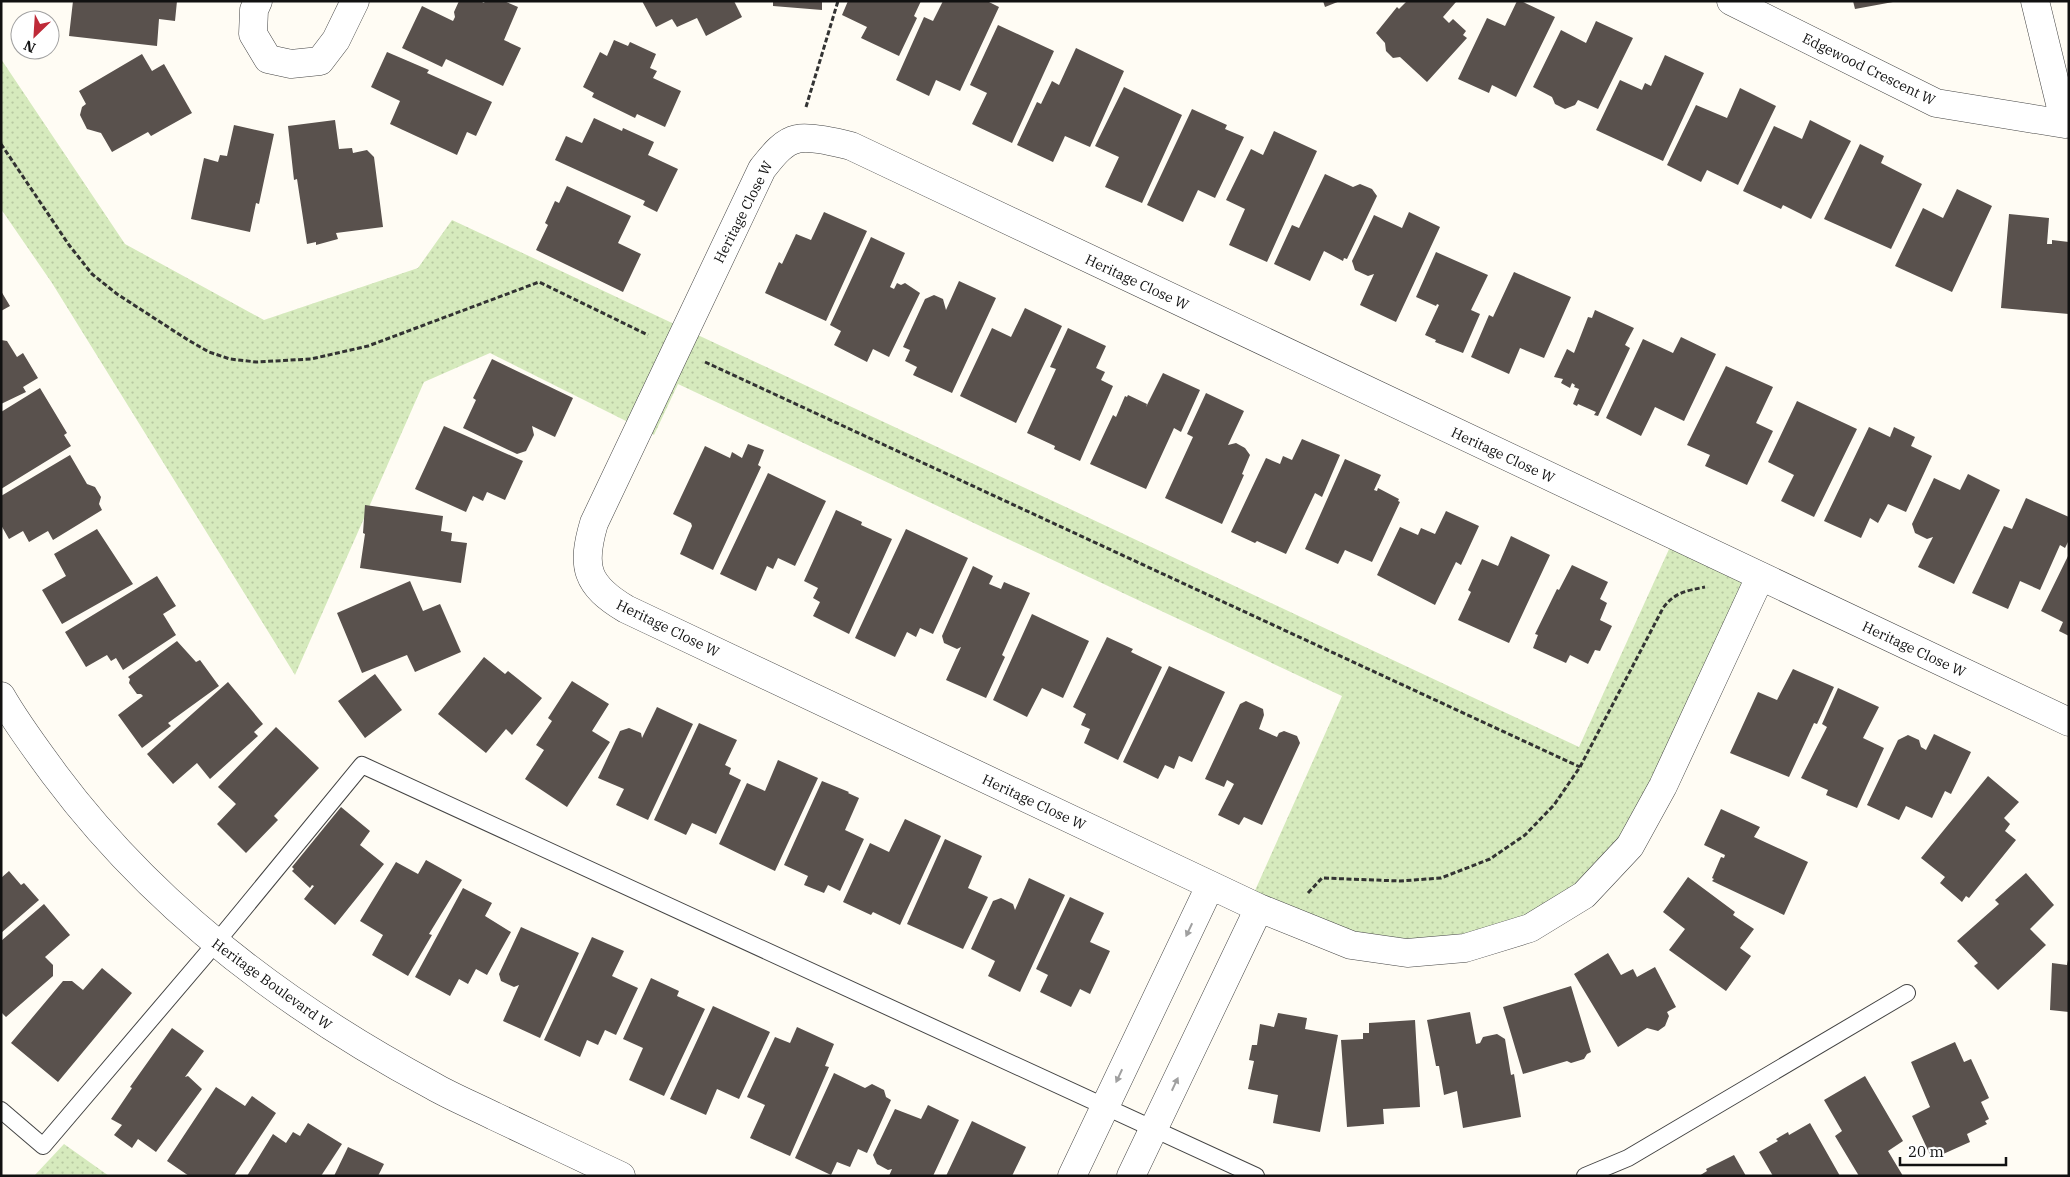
<svg xmlns="http://www.w3.org/2000/svg" width="2070" height="1177" viewBox="0 0 2070 1177" font-family="'IBM Plex Serif',serif">
<style>
.green{fill:url(#green-dots)}
.building{fill:#59514d}
.lines{fill:none;stroke-linecap:round;stroke-linejoin:round}
.service-casing{stroke:#444;stroke-width:18}
.minor-casing{stroke:#444;stroke-width:29}
.tertiary-casing{stroke:#444;stroke-width:29}
.path{stroke:#333;stroke-width:3;stroke-dasharray:5 2.5;stroke-linecap:butt}
.service{stroke:#fff;stroke-width:16}
.minor{stroke:#fff;stroke-width:28}
.tertiary{stroke:#fff;stroke-width:28}
.oneway{fill:#a0a0a0}
.labels{text-anchor:middle;dominant-baseline:central;stroke-width:5;stroke-linejoin:round;paint-order:stroke}
.street-label{font-size:14px;fill:#111;stroke:#fff}
</style>
<defs>
<pattern id="green-dots" width="8" height="8" patternUnits="userSpaceOnUse" patternTransform="scale(1.25)"><rect width="8" height="8" fill="#d6eabd"/><path d="M2 2h.1M6 6h.1" fill="none" stroke="#b7c8a1" stroke-width="1.8" stroke-linecap="round"/></pattern>
</defs>
<rect width="100%" height="100%" fill="#fffcf4"/>
<path class="green" d="M 1,59 L 125,244 L 264,320 L 418,268 L 452,220 L 1579,747 L 1675,536 L 1760,577 L 1630,846 L 1530,928 L 1407,953 L 1249,904 L 1342,696 L 678,384 L 654,435 L 490,353 L 424,382 L 295,675 L 52,283 L 1,209 Z
M 64,1144 L 109,1176 L 34,1176 Z"/>
<path class="building" d="M 73,1 L 177,1 L 175,21 L 159,19 L 157,46 L 69,36 Z
M 459,1 L 480,1 L 484,3 L 485,1 L 504,1 L 518,7 L 504,40 L 521,48 L 503,86 L 446,59 L 442,67 L 402,48 L 422,6 L 453,21 L 455,17 L 454,12 Z
M 642,1 L 734,1 L 742,17 L 706,36 L 697,18 L 677,27 L 672,19 L 656,27 Z
M 773,1 L 822,1 L 822,10 L 773,6 Z
M 848,1 L 921,1 L 914,16 L 917,18 L 899,56 L 861,38 L 867,27 L 842,15 Z
M 943,1 L 987,1 L 999,7 L 960,91 L 936,80 L 929,96 L 896,80 L 924,17 L 933,21 Z
M 1323,1 L 1340,1 L 1325,7 Z
M 1407,1 L 1455,1 L 1456,2 L 1443,17 L 1449,23 L 1453,19 L 1466,31 L 1463,35 L 1467,38 L 1427,82 L 1400,57 L 1393,58 L 1386,51 L 1385,43 L 1376,33 L 1397,7 L 1399,9 Z
M 1517,1 L 1521,1 L 1555,17 L 1516,97 L 1492,85 L 1489,93 L 1458,79 L 1487,18 L 1505,26 Z
M 1853,1 L 1893,1 L 1893,2 L 1855,9 Z
M 1596,21 L 1633,38 L 1598,109 L 1578,100 L 1575,105 L 1565,109 L 1555,104 L 1552,97 L 1533,87 L 1561,30 L 1586,43 Z
M 998,25 L 1054,51 L 1012,143 L 972,124 L 987,93 L 970,85 Z
M 614,40 L 628,46 L 630,42 L 656,54 L 650,68 L 657,71 L 653,78 L 681,91 L 665,127 L 637,114 L 635,118 L 592,97 L 594,93 L 583,87 L 600,52 L 607,56 Z
M 1076,48 L 1124,71 L 1090,147 L 1065,136 L 1053,162 L 1017,145 L 1037,102 L 1041,104 L 1052,81 L 1059,85 Z
M 387,52 L 429,70 L 427,73 L 492,102 L 476,136 L 467,132 L 457,155 L 390,124 L 400,101 L 371,87 Z
M 142,54 L 152,71 L 164,64 L 192,113 L 151,136 L 148,132 L 112,152 L 101,133 L 87,129 L 80,115 L 82,107 L 86,104 L 79,91 Z
M 1665,55 L 1704,73 L 1663,161 L 1596,130 L 1620,80 L 1642,90 L 1645,83 L 1651,86 Z
M 1124,87 L 1182,115 L 1142,203 L 1105,187 L 1119,157 L 1095,146 Z
M 1740,88 L 1776,106 L 1738,185 L 1707,170 L 1701,182 L 1667,165 L 1696,105 L 1727,118 Z
M 1192,109 L 1227,125 L 1225,129 L 1244,137 L 1215,198 L 1198,190 L 1183,222 L 1147,205 Z
M 594,118 L 622,131 L 623,128 L 654,142 L 648,155 L 678,169 L 657,212 L 643,205 L 645,201 L 555,160 L 566,136 L 582,143 Z
M 335,120 L 339,149 L 352,148 L 353,153 L 367,150 L 374,157 L 383,227 L 336,233 L 338,239 L 316,245 L 316,242 L 307,244 L 297,179 L 294,180 L 288,126 Z
M 1810,120 L 1851,141 L 1811,219 L 1783,205 L 1781,209 L 1743,191 L 1774,126 L 1802,139 Z
M 234,125 L 274,134 L 259,204 L 256,203 L 250,232 L 191,219 L 204,158 L 218,162 L 220,155 L 227,156 Z
M 1274,131 L 1317,151 L 1267,262 L 1229,245 L 1245,209 L 1226,200 L 1251,149 L 1263,155 Z
M 1860,144 L 1884,156 L 1881,163 L 1922,184 L 1891,249 L 1824,219 Z
M 1325,174 L 1353,187 L 1360,184 L 1372,189 L 1377,196 L 1347,259 L 1344,258 L 1343,261 L 1324,251 L 1310,281 L 1274,264 L 1292,225 L 1299,228 Z
M 567,186 L 631,216 L 618,243 L 641,254 L 623,292 L 536,250 L 548,225 L 545,223 L 555,201 L 559,203 Z
M 1957,189 L 1992,206 L 1952,292 L 1895,266 L 1923,208 L 1943,218 Z
M 824,212 L 867,231 L 826,321 L 765,293 L 779,262 L 782,264 L 796,234 L 811,240 Z
M 1409,212 L 1440,227 L 1396,322 L 1360,305 L 1374,274 L 1368,276 L 1355,270 L 1352,261 L 1374,215 L 1402,228 Z
M 2009,214 L 2049,218 L 2047,244 L 2052,244 L 2052,240 L 2069,242 L 2069,314 L 2001,308 Z
M 871,237 L 905,253 L 890,287 L 894,289 L 897,283 L 901,285 L 905,283 L 920,293 L 889,357 L 873,349 L 867,362 L 834,345 L 841,331 L 830,325 Z
M 1436,252 L 1488,275 L 1471,310 L 1480,314 L 1463,353 L 1435,342 L 1436,340 L 1425,335 L 1439,305 L 1437,304 L 1436,306 L 1416,297 Z
M 1514,272 L 1571,297 L 1544,358 L 1520,348 L 1509,374 L 1471,357 L 1489,315 L 1493,317 Z
M 959,281 L 996,298 L 952,393 L 913,375 L 917,367 L 905,361 L 910,350 L 903,347 L 925,299 L 934,295 L 943,299 L 946,310 Z
M 1,291 L 10,306 L 1,311 Z
M 1025,308 L 1062,326 L 1016,423 L 960,396 L 992,328 L 1011,337 Z
M 1595,310 L 1634,328 L 1625,345 L 1630,348 L 1598,416 L 1594,415 L 1596,412 L 1578,404 L 1577,406 L 1573,404 L 1579,389 L 1574,387 L 1575,385 L 1572,383 L 1570,388 L 1561,383 L 1563,379 L 1554,377 L 1567,349 L 1574,353 L 1588,317 L 1592,318 Z
M 1068,328 L 1106,346 L 1096,368 L 1105,372 L 1101,380 L 1113,386 L 1080,461 L 1054,449 L 1055,446 L 1027,433 L 1056,369 L 1050,367 Z
M 1681,337 L 1716,354 L 1684,421 L 1655,407 L 1641,436 L 1606,418 L 1643,339 L 1673,353 Z
M 1,340 L 7,341 L 17,357 L 23,353 L 38,378 L 23,387 L 26,392 L 1,404 Z
M 492,359 L 573,398 L 555,437 L 532,426 L 534,435 L 526,451 L 517,454 L 463,428 L 476,400 L 473,398 Z
M 1726,366 L 1773,387 L 1756,423 L 1773,431 L 1747,485 L 1705,466 L 1710,455 L 1687,445 Z
M 1163,373 L 1200,390 L 1181,432 L 1174,428 L 1146,489 L 1090,464 L 1113,415 L 1116,417 L 1125,396 L 1127,397 L 1128,395 L 1147,404 L 1146,407 Z
M 40,388 L 67,433 L 64,435 L 71,446 L 1,489 L 1,412 Z
M 1206,393 L 1244,411 L 1228,445 L 1236,443 L 1245,448 L 1250,455 L 1242,474 L 1244,475 L 1222,524 L 1165,498 L 1193,437 L 1187,434 Z
M 1797,401 L 1857,429 L 1814,517 L 1781,501 L 1794,475 L 1768,462 Z
M 444,426 L 523,461 L 505,500 L 487,492 L 483,501 L 473,496 L 466,512 L 415,489 Z
M 1869,427 L 1890,437 L 1894,427 L 1915,437 L 1911,446 L 1932,456 L 1906,512 L 1888,504 L 1878,523 L 1870,518 L 1861,538 L 1824,521 Z
M 1302,439 L 1340,455 L 1322,497 L 1315,493 L 1286,554 L 1257,541 L 1255,543 L 1231,532 L 1266,458 L 1280,464 L 1283,456 L 1292,460 Z
M 748,444 L 764,450 L 758,465 L 761,467 L 713,570 L 680,554 L 692,526 L 691,523 L 673,514 L 705,446 L 730,458 L 732,452 L 742,458 Z
M 70,455 L 87,484 L 95,487 L 101,497 L 99,504 L 102,510 L 53,540 L 48,531 L 29,542 L 23,531 L 9,539 L 1,525 L 1,496 Z
M 1345,459 L 1381,475 L 1374,490 L 1377,491 L 1378,488 L 1399,499 L 1398,501 L 1400,502 L 1372,562 L 1345,550 L 1338,564 L 1305,549 Z
M 768,473 L 826,501 L 795,566 L 778,558 L 773,569 L 767,566 L 756,591 L 720,574 Z
M 1968,474 L 2000,490 L 1954,584 L 1918,567 L 1933,537 L 1927,539 L 1915,533 L 1912,524 L 1934,478 L 1960,490 Z
M 2026,498 L 2069,517 L 2069,540 L 2065,548 L 2060,545 L 2040,590 L 2020,581 L 2008,609 L 1972,593 L 2004,526 L 2012,529 Z
M 365,505 L 443,516 L 441,531 L 452,533 L 451,541 L 467,543 L 461,583 L 360,568 L 365,534 L 363,533 Z
M 836,510 L 862,522 L 861,525 L 892,539 L 849,634 L 813,616 L 820,602 L 813,598 L 818,588 L 804,581 Z
M 1446,511 L 1479,526 L 1461,565 L 1456,562 L 1435,605 L 1377,575 L 1400,527 L 1418,535 L 1421,528 L 1435,534 Z
M 97,529 L 133,584 L 62,624 L 42,590 L 66,576 L 54,554 Z
M 906,529 L 968,558 L 933,634 L 920,628 L 916,637 L 907,632 L 895,657 L 855,638 Z
M 1511,536 L 1550,555 L 1509,643 L 1458,620 L 1471,592 L 1468,590 L 1482,559 L 1498,566 Z
M 2069,554 L 2069,636 L 2059,631 L 2063,622 L 2041,611 Z
M 1572,565 L 1608,582 L 1600,599 L 1607,603 L 1600,620 L 1612,626 L 1600,651 L 1595,650 L 1588,664 L 1570,655 L 1566,663 L 1533,648 L 1538,635 L 1535,634 L 1557,589 L 1559,590 Z
M 973,566 L 993,576 L 989,584 L 1001,589 L 1004,582 L 1030,593 L 1002,655 L 1005,657 L 986,698 L 946,680 L 961,647 L 957,649 L 944,643 L 942,636 Z
M 157,576 L 176,606 L 163,614 L 176,635 L 123,670 L 116,658 L 111,661 L 107,655 L 86,667 L 65,632 Z
M 410,581 L 423,611 L 440,604 L 461,652 L 415,672 L 407,655 L 362,673 L 337,613 Z
M 1032,614 L 1089,641 L 1063,698 L 1042,688 L 1027,717 L 993,700 Z
M 1107,637 L 1133,649 L 1131,652 L 1162,667 L 1118,760 L 1084,743 L 1090,729 L 1081,725 L 1086,714 L 1073,707 Z
M 177,641 L 196,662 L 200,660 L 219,686 L 168,723 L 171,726 L 142,748 L 118,715 L 143,696 L 141,694 L 137,694 L 129,683 L 130,679 L 128,677 Z
M 484,657 L 505,674 L 508,671 L 542,698 L 512,735 L 506,729 L 486,753 L 438,714 Z
M 1169,666 L 1225,692 L 1192,762 L 1179,756 L 1174,769 L 1165,765 L 1158,779 L 1123,762 Z
M 1793,669 L 1834,687 L 1817,724 L 1814,723 L 1789,777 L 1730,753 L 1758,692 L 1777,700 Z
M 375,674 L 402,710 L 365,738 L 338,701 Z
M 572,681 L 609,704 L 592,731 L 610,742 L 567,807 L 525,779 L 544,750 L 536,745 L 552,721 L 548,718 Z
M 228,682 L 263,724 L 254,732 L 258,736 L 210,779 L 197,763 L 173,784 L 147,754 Z
M 1838,688 L 1879,707 L 1863,738 L 1884,748 L 1857,808 L 1826,795 L 1828,790 L 1801,778 L 1827,727 L 1822,724 Z
M 1246,701 L 1263,709 L 1264,715 L 1259,729 L 1277,737 L 1279,733 L 1284,731 L 1297,736 L 1300,743 L 1262,825 L 1244,817 L 1239,825 L 1218,815 L 1234,784 L 1227,780 L 1224,787 L 1205,779 L 1240,704 Z
M 657,707 L 693,724 L 648,820 L 616,805 L 624,789 L 598,778 L 620,731 L 629,728 L 641,733 L 642,738 Z
M 699,723 L 737,740 L 725,765 L 731,768 L 729,774 L 741,780 L 716,834 L 692,823 L 686,835 L 654,820 Z
M 276,727 L 319,768 L 274,816 L 278,820 L 246,853 L 217,824 L 236,804 L 218,787 Z
M 1934,734 L 1971,752 L 1951,794 L 1945,791 L 1932,818 L 1906,806 L 1899,820 L 1867,805 L 1898,740 L 1908,735 L 1919,740 L 1921,747 L 1926,750 Z
M 778,760 L 818,778 L 775,871 L 719,844 L 747,783 L 765,791 Z
M 1988,776 L 2019,802 L 2004,818 L 2010,824 L 2005,831 L 2016,840 L 1969,898 L 1966,896 L 1962,902 L 1940,883 L 1945,877 L 1921,858 Z
M 822,781 L 849,792 L 848,793 L 859,798 L 845,830 L 864,839 L 840,891 L 828,885 L 824,893 L 804,885 L 808,876 L 784,865 Z
M 341,807 L 370,831 L 360,845 L 384,864 L 335,925 L 304,899 L 314,886 L 312,885 L 310,888 L 292,871 L 294,869 L 292,867 Z
M 1721,809 L 1760,827 L 1754,837 L 1808,862 L 1784,915 L 1712,881 L 1714,879 L 1712,878 L 1721,857 L 1724,858 L 1725,855 L 1704,845 Z
M 905,819 L 941,836 L 900,925 L 873,912 L 871,915 L 843,902 L 870,843 L 889,852 Z
M 945,839 L 982,856 L 968,888 L 988,897 L 963,949 L 907,924 Z
M 426,860 L 462,880 L 429,934 L 432,935 L 408,976 L 372,955 L 383,935 L 360,921 L 396,862 L 418,874 Z
M 9,871 L 21,885 L 24,883 L 39,900 L 1,933 L 1,878 Z
M 2026,873 L 2054,905 L 2030,929 L 2046,945 L 1998,990 L 1974,966 L 1978,963 L 1957,941 L 1999,904 L 1995,900 Z
M 1688,877 L 1735,912 L 1733,915 L 1754,929 L 1740,948 L 1751,956 L 1726,991 L 1669,950 L 1685,929 L 1663,912 Z
M 1029,878 L 1065,895 L 1020,992 L 988,976 L 995,961 L 971,949 L 993,901 L 1001,898 L 1013,904 L 1015,910 Z
M 463,888 L 492,903 L 485,916 L 511,932 L 487,975 L 476,969 L 468,984 L 459,979 L 450,996 L 415,977 Z
M 1070,897 L 1104,913 L 1090,942 L 1110,951 L 1090,994 L 1080,989 L 1071,1007 L 1040,992 L 1048,975 L 1036,969 Z
M 44,904 L 70,935 L 45,957 L 53,965 L 53,976 L 6,1017 L 1,1012 L 1,941 Z
M 521,927 L 579,953 L 540,1038 L 503,1021 L 519,985 L 514,987 L 501,981 L 499,974 Z
M 592,937 L 624,951 L 612,976 L 638,988 L 616,1035 L 605,1030 L 598,1045 L 587,1040 L 580,1057 L 544,1040 Z
M 1608,953 L 1621,975 L 1633,969 L 1637,977 L 1655,967 L 1676,1007 L 1667,1012 L 1669,1016 L 1665,1026 L 1658,1031 L 1647,1028 L 1618,1047 L 1574,974 Z
M 2068,960 L 2069,1012 L 2050,1010 L 2052,963 L 2067,965 Z
M 102,968 L 132,993 L 58,1082 L 11,1043 L 63,981 L 72,981 L 83,990 Z
M 651,978 L 679,991 L 677,996 L 705,1009 L 664,1096 L 629,1080 L 643,1048 L 623,1039 Z
M 1571,986 L 1591,1052 L 1587,1054 L 1584,1059 L 1571,1063 L 1567,1061 L 1523,1074 L 1503,1007 Z
M 713,1006 L 770,1032 L 739,1099 L 717,1089 L 706,1115 L 670,1099 Z
M 1470,1012 L 1476,1044 L 1480,1043 L 1483,1037 L 1497,1034 L 1505,1039 L 1511,1075 L 1514,1074 L 1521,1117 L 1463,1128 L 1457,1091 L 1444,1095 L 1439,1066 L 1436,1066 L 1427,1020 Z
M 1278,1013 L 1307,1018 L 1305,1029 L 1338,1035 L 1320,1132 L 1273,1123 L 1278,1095 L 1248,1089 L 1254,1061 L 1249,1060 L 1252,1045 L 1257,1045 L 1260,1024 L 1274,1027 Z
M 1415,1020 L 1420,1107 L 1383,1109 L 1384,1124 L 1347,1127 L 1341,1040 L 1363,1039 L 1363,1033 L 1369,1033 L 1369,1023 Z
M 797,1027 L 834,1044 L 825,1066 L 829,1067 L 790,1156 L 750,1138 L 765,1105 L 747,1097 L 775,1037 L 790,1043 Z
M 172,1028 L 204,1051 L 185,1077 L 188,1076 L 202,1089 L 156,1152 L 138,1139 L 132,1148 L 114,1135 L 122,1125 L 111,1119 L 132,1088 L 130,1087 Z
M 1955,1042 L 1964,1062 L 1971,1059 L 1989,1098 L 1981,1102 L 1989,1119 L 1985,1121 L 1987,1124 L 1967,1134 L 1970,1142 L 1932,1159 L 1912,1116 L 1930,1107 L 1911,1062 Z
M 834,1073 L 865,1088 L 872,1084 L 884,1090 L 886,1097 L 891,1100 L 867,1153 L 858,1149 L 850,1167 L 837,1162 L 831,1175 L 795,1158 Z
M 1865,1076 L 1903,1141 L 1888,1151 L 1903,1176 L 1859,1176 L 1835,1136 L 1842,1131 L 1824,1100 Z
M 216,1087 L 245,1106 L 252,1096 L 276,1113 L 234,1176 L 189,1176 L 167,1161 Z
M 928,1105 L 959,1120 L 933,1176 L 889,1176 L 892,1169 L 888,1170 L 877,1164 L 873,1155 L 895,1109 L 921,1119 Z
M 972,1121 L 1026,1147 L 1012,1176 L 946,1176 Z
M 308,1123 L 342,1144 L 321,1176 L 247,1176 L 273,1134 L 286,1143 L 293,1132 L 300,1136 Z
M 1810,1123 L 1840,1176 L 1773,1176 L 1759,1152 L 1778,1141 L 1776,1139 L 1788,1132 L 1789,1135 Z
M 348,1147 L 384,1164 L 378,1176 L 334,1176 Z
M 1734,1155 L 1746,1176 L 1699,1176 L 1707,1171 L 1706,1169 Z"/>
<g class="lines">
<defs>
<path id="service" d="M 1,1110 L 43,1146 L 215,944 L 362,765 L 1256,1176
M 1585,1176 L 1628,1158 L 1907,993"/>
<path id="minor" d="M 258,1 L 254,10 L 253,34 L 268,59 L 291,64 L 320,61 L 336,40 L 355,1
M 1731,1 L 1936,103 L 2065,124 L 2035,1
M 1760,577 L 1663,786 L 1630,846 L 1584,895 L 1530,928 L 1465,948 L 1407,953 L 1351,945 L 1259,908 L 626,609 C 586,585 581,567 594,523 L 762,169 C 771,158 782,142 797,139 C 809,136 839,143 851,146 L 2069,722
M 1072,1176 L 1210,886
M 1131,1176 L 1259,908"/>
<path id="tertiary" d="M 1,696 C 17,724 36,749 55,775 C 155,909 287,1008 433,1086 C 452,1097 474,1106 494,1116 C 536,1136 579,1156 621,1176"/>
</defs>
<use href="#service" class="service-casing"/>
<use href="#minor" class="minor-casing"/>
<use href="#tertiary" class="tertiary-casing"/>
<path class="path" d="M 806,107 L 838,1
M 1,144 L 69,245 L 92,274 L 117,294 L 188,340 L 209,352 L 230,359 L 256,362 L 311,359 L 368,346 L 539,282 L 648,335
M 705,362 L 1580,767
M 1308,893 L 1322,878 L 1400,881 L 1441,878 L 1490,859 L 1525,835 L 1554,805 L 1580,767 L 1663,608 C 1675,592 1686,591 1705,587"/>
<use href="#service" class="service"/>
<use href="#minor" class="minor"/>
<use href="#tertiary" class="tertiary"/>
</g>
<defs><path id="oneway-solid" d="M-6-.8H1V-3.2L6.5 0L1 3.2V.8H-6Z" transform="scale(1.25)"/></defs>
<g class="oneway">
<use href="#oneway-solid" transform="translate(1189 930) rotate(115)"/>
<use href="#oneway-solid" transform="translate(1119 1076) rotate(115)"/>
<use href="#oneway-solid" transform="translate(1175 1084) rotate(-65)"/>
</g>
<g class="labels">
<g class="street-label">
<text transform="translate(1869 69) rotate(26)">Edgewood Crescent W</text>
<text transform="translate(743 212) rotate(-63)">Heritage Close W</text>
<text transform="translate(1137 282) rotate(25)">Heritage Close W</text>
<text transform="translate(1503 455) rotate(25)">Heritage Close W</text>
<text transform="translate(668 628) rotate(26)">Heritage Close W</text>
<text transform="translate(1914 649) rotate(25)">Heritage Close W</text>
<text transform="translate(1034 802) rotate(25)">Heritage Close W</text>
<text transform="translate(272 984) rotate(36)">Heritage Boulevard W</text>
</g>
</g>
<rect width="2070" height="1177" fill="none" stroke="#111111" stroke-width="5"/>
<g transform="translate(35 35) rotate(205)"><circle r="24" fill="#ffffff" stroke="#a0a0a0"/>
<path d="M0-4L9 19L0 12L-9 19Z" fill="#bf2a38"/>
<text y="-8" font-size="14" font-weight="bold" text-anchor="middle" fill="#111111">N</text>
</g>
<path d="M1900 1157v8h106v-8" fill="none" stroke="#111111" stroke-width="2.5"/>
<text x="1908" y="1157" font-size="15" fill="#111111" stroke="#ffffff" stroke-width="4" paint-order="stroke">20 m</text>
</svg>
